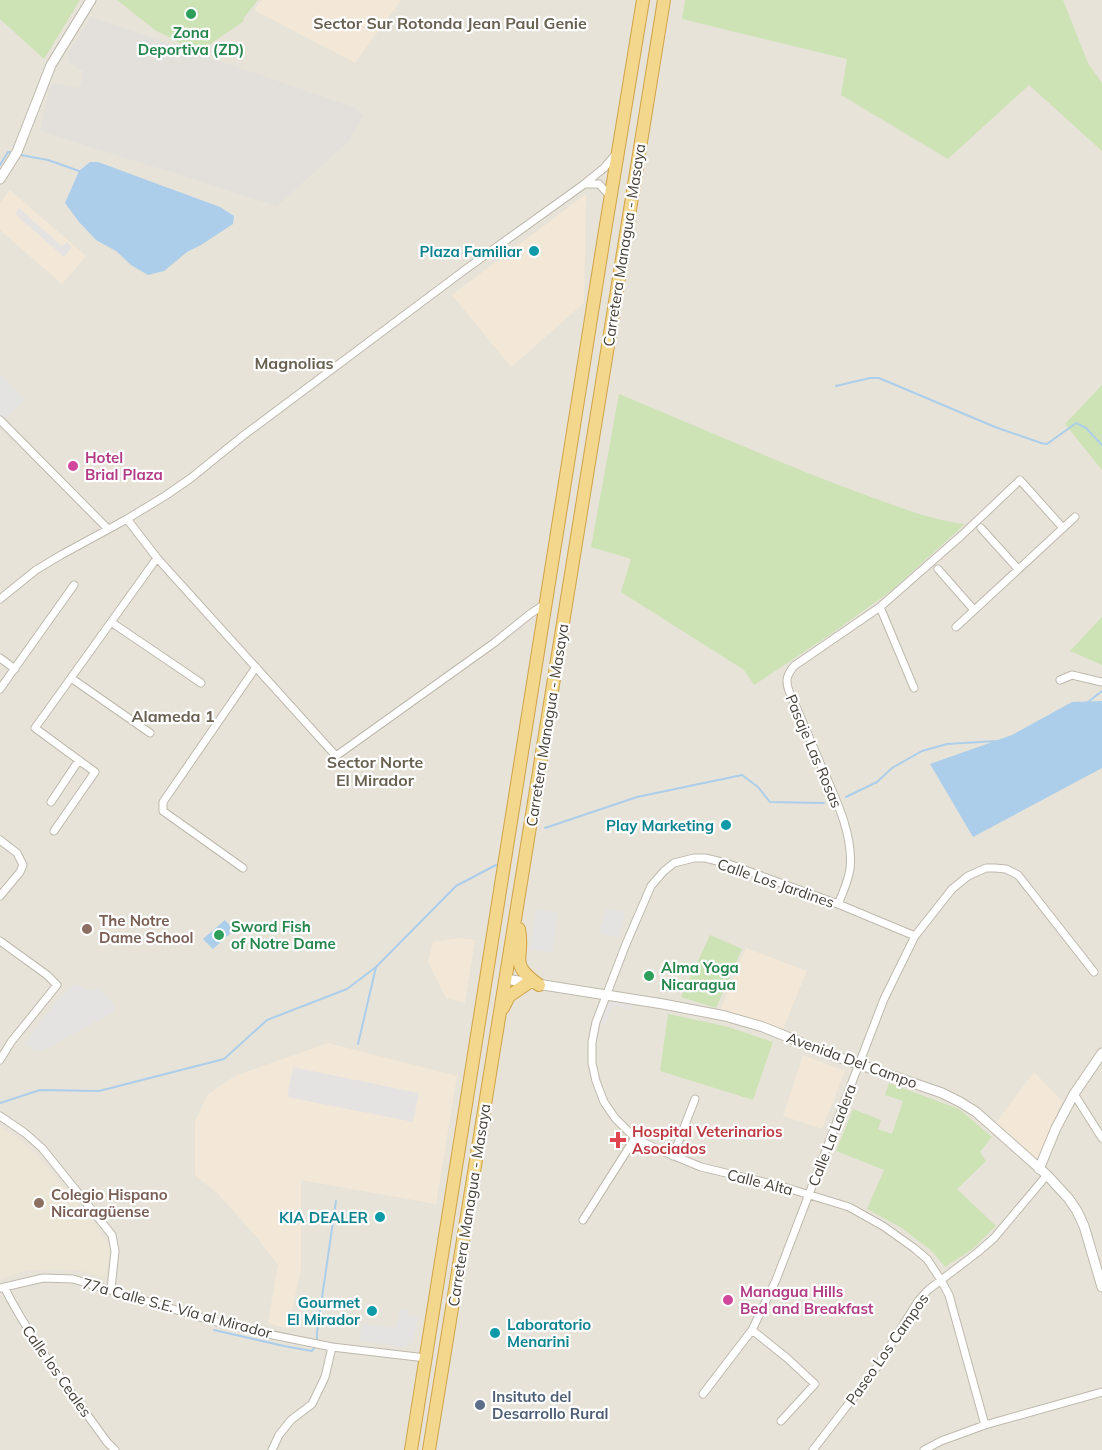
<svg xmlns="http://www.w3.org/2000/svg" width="1102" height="1450" viewBox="0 0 1102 1450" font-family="Mulish,sans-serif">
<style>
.residential{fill:#e7e3d8}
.commercial{fill:#f3e8d7}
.industrial{fill:#e3e0db}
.education{fill:#ebe6d5}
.green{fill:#cde3b6}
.parking{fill:#e5e3e1}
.water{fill:#acceea}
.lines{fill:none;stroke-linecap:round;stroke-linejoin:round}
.stream{stroke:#acceea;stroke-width:2}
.minor-casing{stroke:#beb9ad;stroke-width:9}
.tertiary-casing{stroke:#beb9ad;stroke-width:11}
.trunk-casing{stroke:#cfa348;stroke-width:14}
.minor{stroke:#fff;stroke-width:7}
.tertiary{stroke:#fff;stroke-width:9}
.trunk{stroke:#f2d78c;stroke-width:12}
.leisure-dot{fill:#2e9e5b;stroke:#fff;stroke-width:2}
.culture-dot{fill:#0f9aa8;stroke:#fff;stroke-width:2}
.hotel-dot{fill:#d1479c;stroke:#fff;stroke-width:2}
.education-dot{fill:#8d6e63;stroke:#fff;stroke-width:2}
.health-dot{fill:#e0444e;stroke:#fff;stroke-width:2}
.service-dot{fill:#5c6f8a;stroke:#fff;stroke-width:2}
.labels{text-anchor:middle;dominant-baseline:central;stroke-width:4.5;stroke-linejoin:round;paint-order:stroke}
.leisure-label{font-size:15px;font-weight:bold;fill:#27864d;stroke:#fff;text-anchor:start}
.street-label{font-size:15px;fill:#464138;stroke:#fff}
.culture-label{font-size:15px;font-weight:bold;fill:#0d838f;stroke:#fff;text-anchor:end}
.hotel-label{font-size:15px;font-weight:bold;fill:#b23c85;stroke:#fff;text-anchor:start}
.education-label{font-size:15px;font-weight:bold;fill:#785e54;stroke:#fff;text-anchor:start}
.health-label{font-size:15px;font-weight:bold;fill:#be3a42;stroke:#fff;text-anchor:start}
.service-label{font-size:15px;font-weight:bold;fill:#4e5e75;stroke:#fff;text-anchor:start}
.neighbourhood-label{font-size:16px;font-weight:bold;fill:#686051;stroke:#fff}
</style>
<rect width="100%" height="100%" fill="#f3f1ea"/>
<path class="residential" d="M 0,0 L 1102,0 L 1102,1450 L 0,1450 Z"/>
<path class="commercial" d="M 262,0 L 401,0 L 355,63 L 254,10 Z
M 10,190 L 86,256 L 62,284 L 0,230 L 0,203 Z
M 586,194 L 584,303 L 511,367 L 452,295 Z
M 460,938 L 475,940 L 465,1003 L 446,998 L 428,962 L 433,942 Z
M 746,948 L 807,971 L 783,1029 L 720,1010 Z
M 328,1043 L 457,1076 L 436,1204 L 301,1180 L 301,1269 L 288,1329 L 268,1323 L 278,1265 L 255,1235 L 218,1194 L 195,1175 L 195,1122 L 208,1094 L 235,1076 Z
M 803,1055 L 845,1071 L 822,1129 L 783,1116 Z
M 1034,1072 L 1062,1101 L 1041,1157 L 1034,1159 L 995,1124 Z"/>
<path class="industrial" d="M 91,17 L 354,107 L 364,116 L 348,142 L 277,206 L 40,131 L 50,87 L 56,83 L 79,88 L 83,77 L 83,71 L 69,63 L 67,54 Z"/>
<path class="education" d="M 0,1126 L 20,1140 L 31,1149 L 96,1225 L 111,1249 L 106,1275 L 102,1277 L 81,1271 L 61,1269 L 24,1271 L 0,1280 Z"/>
<path class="green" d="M 0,0 L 80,0 L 44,59 L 0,19 Z
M 117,0 L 258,0 L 243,19 L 244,21 L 206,47 L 187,48 L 173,39 L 155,30 Z
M 685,0 L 1063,0 L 1088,63 L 1102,83 L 1102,151 L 1029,85 L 948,159 L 841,95 L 847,59 L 682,19 Z
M 1102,385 L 1102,470 L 1065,424 Z
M 619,394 C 699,427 779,463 860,493 C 894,505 929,520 965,524 L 891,591 L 828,636 L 754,685 L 744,670 L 621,592 L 631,559 L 591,547 Z
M 1102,617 L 1102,665 L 1070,651 Z
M 710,935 L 742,949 L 716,1008 L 681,997 Z
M 668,1014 L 725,1026 L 773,1042 L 753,1100 L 660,1071 Z
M 889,1083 L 959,1109 L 992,1137 L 980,1152 L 986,1161 L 957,1189 L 996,1226 L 974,1248 L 945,1267 L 932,1251 L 900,1227 L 867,1209 L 884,1170 L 836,1151 L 853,1109 L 881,1120 L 878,1129 L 892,1134 L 903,1101 L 885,1095 Z"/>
<path class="parking" d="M 19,208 L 62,246 L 67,242 L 72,247 L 64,257 L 15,214 Z
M 0,374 L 25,400 L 5,419 L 0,414 Z
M 536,909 L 558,913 L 552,953 L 530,949 Z
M 606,909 L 625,912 L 619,938 L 599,933 Z
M 75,984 L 93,991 L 99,987 L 115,1006 L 114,1012 L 44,1050 L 35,1051 L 25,1044 L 42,1019 L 59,998 Z
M 607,995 L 633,1000 L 630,1010 L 616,1006 L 611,1009 L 605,1025 L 596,1022 Z
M 293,1067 L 419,1093 L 413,1122 L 287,1097 Z
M 400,1309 L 408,1309 L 407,1315 L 419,1317 L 412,1343 L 408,1343 L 406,1348 L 359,1340 L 362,1324 L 396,1328 Z"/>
<path class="water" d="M 90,162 L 98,162 L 220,207 L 234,216 L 233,224 L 201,245 L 187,252 L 164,271 L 148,275 L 131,265 L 116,251 L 96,240 L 79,222 L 65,203 L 79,171 Z
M 1102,701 L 1102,768 L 973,837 L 930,764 L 1012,735 L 1072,702 Z
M 225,920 L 234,930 L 213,949 L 203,939 Z"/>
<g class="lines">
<path class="stream" d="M 21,155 L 48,160 L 79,171
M 0,165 L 8,152 L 12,153
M 836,386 L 870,378 L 879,378 L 995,427 L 1041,443 L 1047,444 L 1076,423 L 1086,428 L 1102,445
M 1088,702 L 1102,691
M 846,797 L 877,782 L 892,768 L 922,751 L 947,744 L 997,741
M 545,828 L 637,797 L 742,775 L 758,787 L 770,802 L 824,803
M 358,1044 L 376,967 L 456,886 L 496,865
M 0,1103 L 40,1090 L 99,1091 L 224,1059 L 267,1020 L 347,989 L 376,967
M 214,1330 L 284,1346 L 312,1351 L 317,1344 L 317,1332 L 336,1201"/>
<defs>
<path id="minor" d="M 586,184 L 599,184 L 611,197
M 0,420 L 108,529
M 981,528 L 1018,569
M 157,558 L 336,756 L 494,643 L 530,614 L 545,604
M 938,569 L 974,610
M 0,599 L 36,570 L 61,555 L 127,519 L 165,496 L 191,478 L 244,435 L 466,269 L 583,185 L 604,168 L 615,155
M 880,607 L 914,688
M 111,622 L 201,683
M 956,627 L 1075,517
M 0,658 L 15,669
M 71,678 L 150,733
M 1060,680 L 1072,675 L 1102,682
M 0,689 L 74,585
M 51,802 L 79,760
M 54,831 L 95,772 L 35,728 L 157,558 L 127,519
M 0,840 L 17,853 L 23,865 L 20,872 L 0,896
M 243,868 L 163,811 L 163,802 L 256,667
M 838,904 C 843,893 848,881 850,869 C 854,834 834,795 820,763 C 810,739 800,715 789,691 C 785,680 787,675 794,666 L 880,607 L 962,535 L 1020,480 L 1063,528
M 915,936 L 838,904 L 726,863 L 705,858 L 694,858 L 674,863 L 664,871 L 651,886 L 626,944 L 596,1022 L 592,1042 L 592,1063 L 596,1081 L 604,1102 L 615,1118 L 635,1138 L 655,1148 L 701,1167 L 784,1187 L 849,1207 L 883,1226 L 914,1248 L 927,1259 L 941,1280 L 949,1295 L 985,1425
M 0,941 L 47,975 L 57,985 L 11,1042 L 0,1060
M 1074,1094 L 1102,1138
M 0,1116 L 25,1133 L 42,1148 L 112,1235 L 115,1251 L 111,1289
M 673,1156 L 695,1099
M 583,1220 L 635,1138
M 4,1287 C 32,1342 71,1392 107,1442 L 115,1450
M 0,1288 L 43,1278 L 73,1279 L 213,1321 L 253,1331 L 332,1347 L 426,1358
M 752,1330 L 787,1358 L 815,1384 L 781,1421
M 703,1394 L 752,1330 L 776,1280 L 884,999 L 915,936 L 952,889 L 968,876 L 986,868 L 995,868 L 1006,869 L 1018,875 L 1094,972
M 272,1450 L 279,1435 L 291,1420 L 312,1404 L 325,1377 L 332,1347
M 813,1450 L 877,1367 L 918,1301 L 928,1290 L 978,1252 L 994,1238 L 1047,1175
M 924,1450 L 941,1441 L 985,1425 L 1102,1392"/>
<path id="tertiary" d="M 0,179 L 17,152 L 51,65 L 91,0
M 506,979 L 663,1004 L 725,1016 L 763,1027 L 832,1055 L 942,1093 L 960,1102 L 976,1112 L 1047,1175 L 1069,1199 L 1077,1211 L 1084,1226 L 1102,1287
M 1039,1169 L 1056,1128 L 1074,1094 L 1102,1053"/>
<path id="trunk" d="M 519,929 C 525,960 507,962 539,985
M 503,1008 L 509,996 L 528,983
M 411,1450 L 604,237 L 643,0
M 429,1450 L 664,0"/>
</defs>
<use href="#minor" class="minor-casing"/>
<use href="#tertiary" class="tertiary-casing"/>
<use href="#trunk" class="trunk-casing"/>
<use href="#minor" class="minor"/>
<use href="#tertiary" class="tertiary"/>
<use href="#trunk" class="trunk"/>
</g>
<g class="leisure-dot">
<circle cx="191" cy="14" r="6"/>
<circle cx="219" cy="935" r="6"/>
<circle cx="649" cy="976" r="6"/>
</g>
<g class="culture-dot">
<circle cx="534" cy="251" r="6"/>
<circle cx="726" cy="825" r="6"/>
<circle cx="380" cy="1217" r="6"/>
<circle cx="372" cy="1311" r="6"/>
<circle cx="495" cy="1333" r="6"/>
</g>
<g class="hotel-dot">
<circle cx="73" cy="466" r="6"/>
<circle cx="728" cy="1300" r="6"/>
</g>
<g class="education-dot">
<circle cx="87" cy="929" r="6"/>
<circle cx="39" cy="1203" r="6"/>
</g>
<path class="health-dot" d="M615 1131h6v6h6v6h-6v6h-6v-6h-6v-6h6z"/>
<circle class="service-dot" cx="480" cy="1405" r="6"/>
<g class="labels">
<g class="leisure-label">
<text x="191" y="32" text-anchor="middle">Zona<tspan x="191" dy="17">Deportiva (ZD)</tspan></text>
<text x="231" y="926">Sword Fish<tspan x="231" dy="17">of Notre Dame</tspan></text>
<text x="661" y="967">Alma Yoga<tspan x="661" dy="17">Nicaragua</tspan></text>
</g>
<g class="street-label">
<text transform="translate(624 245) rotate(-81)">Carretera Managua - Masaya</text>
<text transform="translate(547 725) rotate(-81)">Carretera Managua - Masaya</text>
<text transform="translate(814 751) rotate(67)">Pasaje Las Rosas</text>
<text transform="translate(776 883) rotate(19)">Calle Los Jardines</text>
<text transform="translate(852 1060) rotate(20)">Avenida Del Campo</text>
<text transform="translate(832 1135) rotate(-69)">Calle La Ladera</text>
<text transform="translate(760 1182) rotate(14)">Calle Alta</text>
<text transform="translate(469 1205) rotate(-81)">Carretera Managua - Masaya</text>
<text transform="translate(177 1308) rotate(15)">77a Calle S.E. Vía al Mirador</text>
<text transform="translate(887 1349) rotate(-55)">Paseo Los Campos</text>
<text transform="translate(57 1371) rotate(55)">Calle los Ceales</text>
</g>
<g class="culture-label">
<text x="522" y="251">Plaza Familiar</text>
<text x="714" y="825">Play Marketing</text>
<text x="368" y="1217">KIA DEALER</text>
<text x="360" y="1302">Gourmet<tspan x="360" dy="17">El Mirador</tspan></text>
<text x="507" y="1324" text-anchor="start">Laboratorio<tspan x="507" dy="17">Menarini</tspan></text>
</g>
<g class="hotel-label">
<text x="85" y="457">Hotel<tspan x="85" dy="17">Brial Plaza</tspan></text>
<text x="740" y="1291">Managua Hills<tspan x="740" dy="17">Bed and Breakfast</tspan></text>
</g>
<g class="education-label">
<text x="99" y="920">The Notre<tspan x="99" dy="17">Dame School</tspan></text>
<text x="51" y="1194">Colegio Hispano<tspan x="51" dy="17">Nicaragüense</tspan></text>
</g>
<g class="health-label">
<text x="632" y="1131">Hospital Veterinarios<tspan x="632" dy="17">Asociados</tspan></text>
</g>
<g class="service-label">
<text x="492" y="1396">Insituto del<tspan x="492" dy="17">Desarrollo Rural</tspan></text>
</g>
<g class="neighbourhood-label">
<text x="450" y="23">Sector Sur Rotonda Jean Paul Genie</text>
<text x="294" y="363">Magnolias</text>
<text x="173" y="716">Alameda 1</text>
<text x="375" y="762">Sector Norte<tspan x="375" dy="18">El Mirador</tspan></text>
</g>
</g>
</svg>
